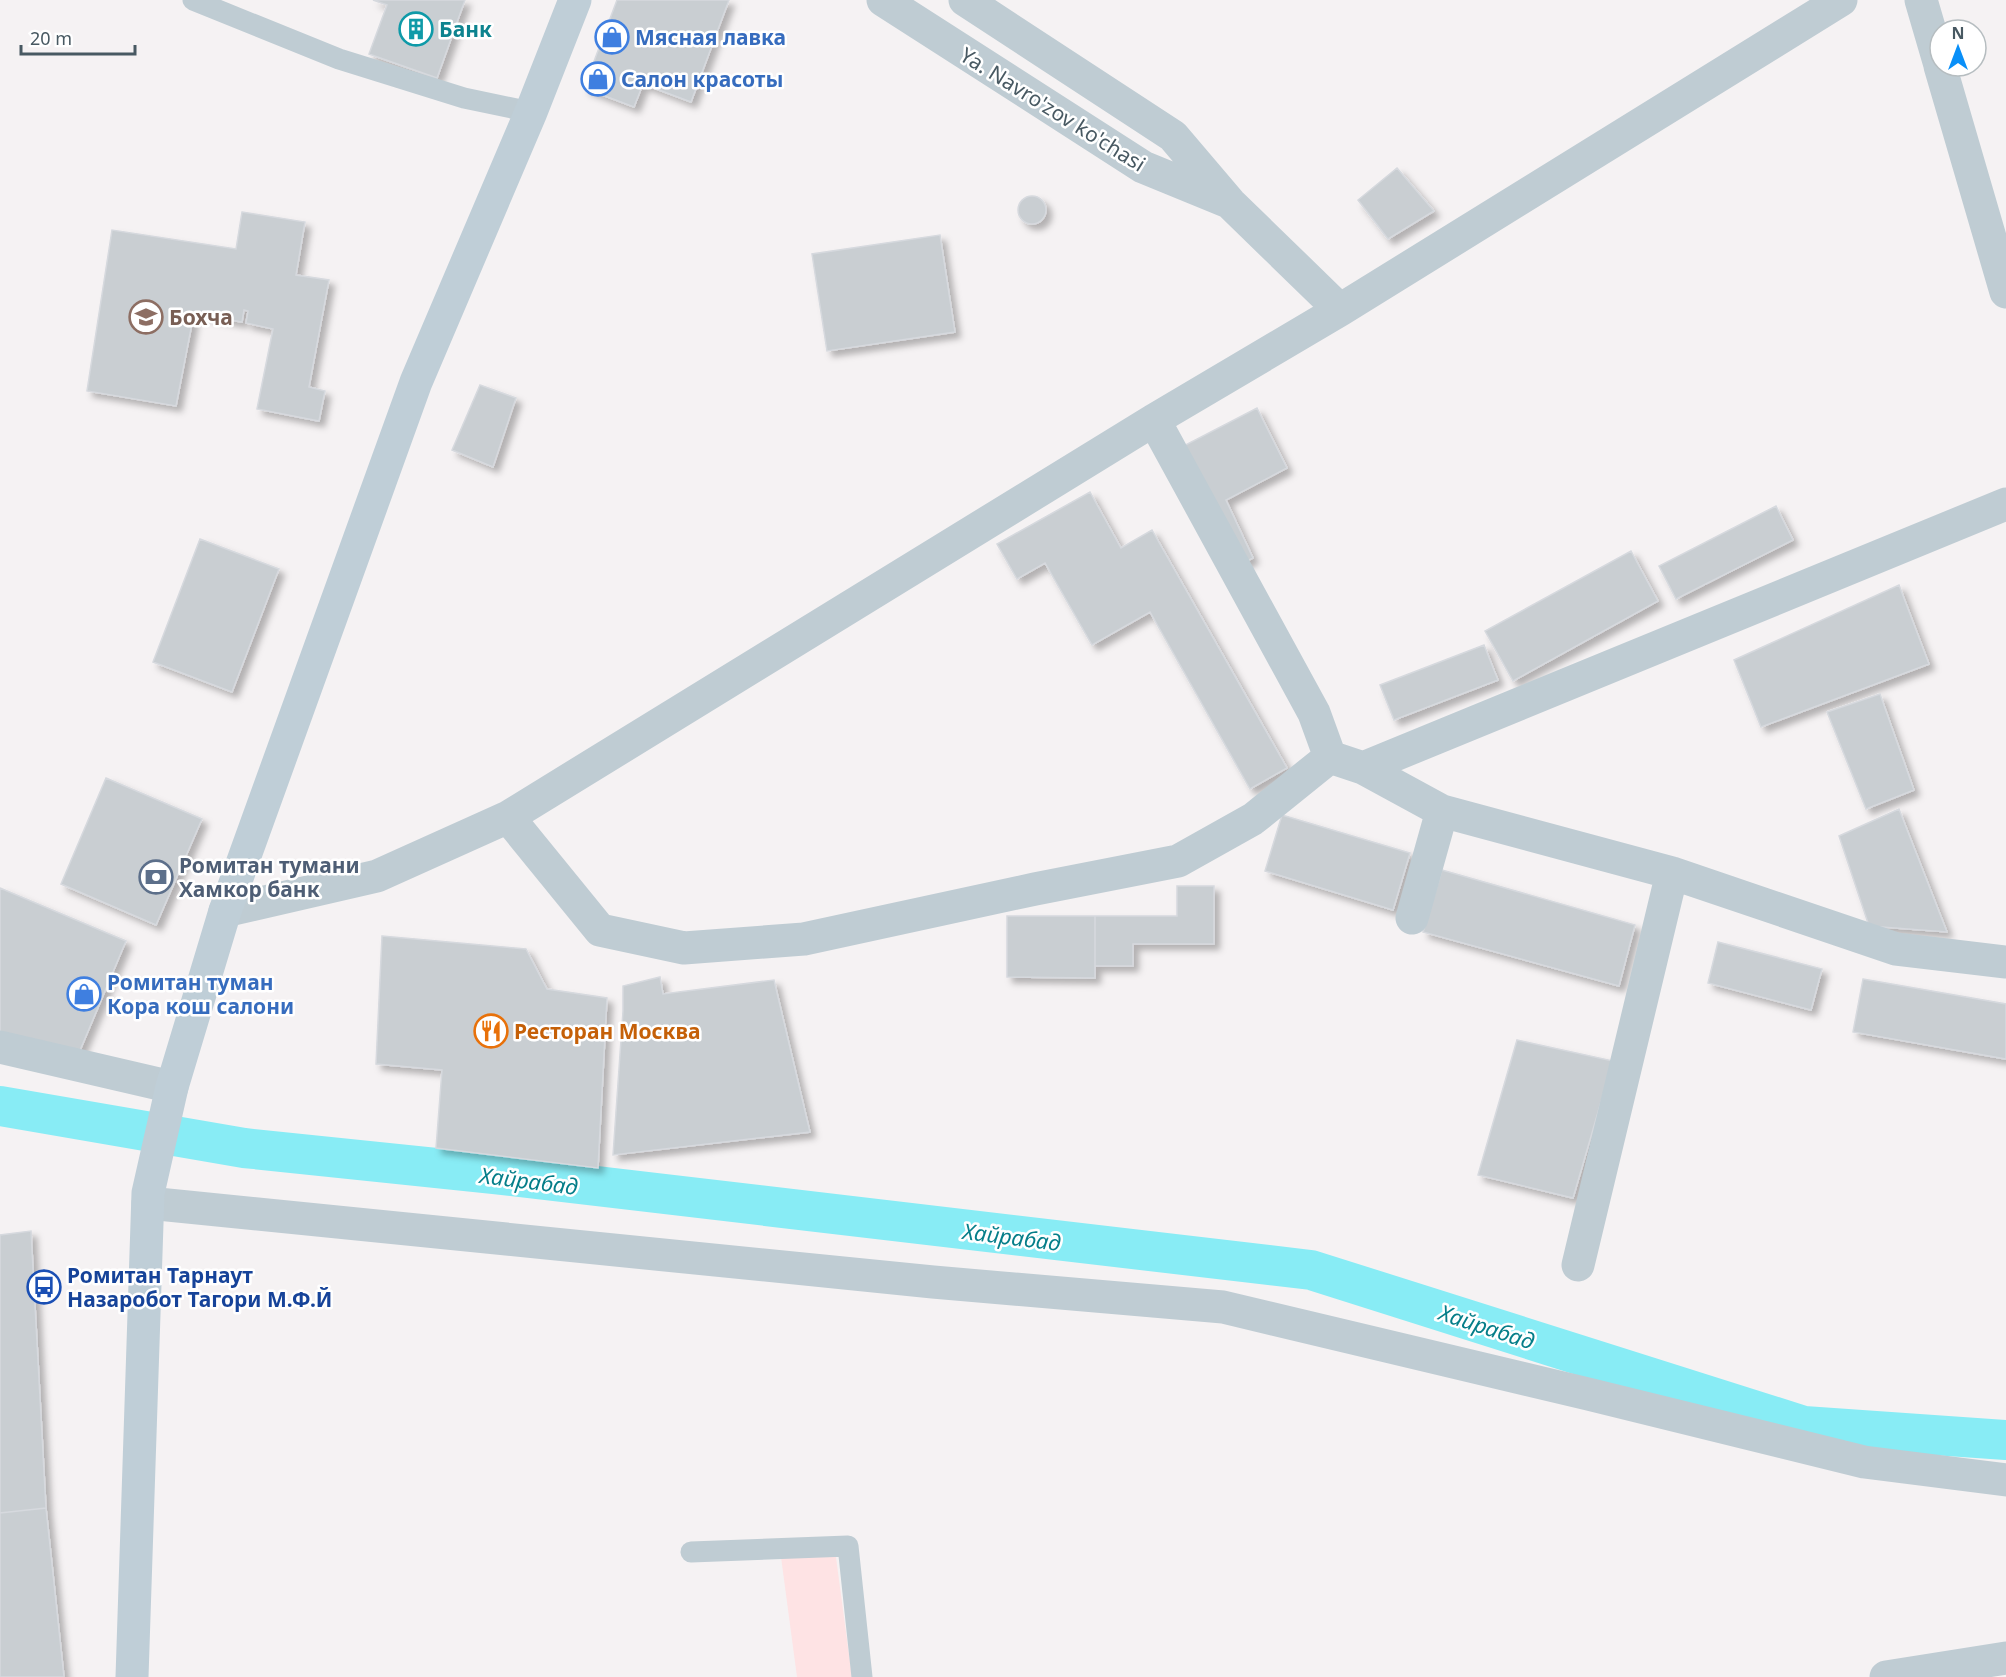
<svg xmlns="http://www.w3.org/2000/svg" width="2006" height="1677" viewBox="0 0 2006 1677" font-family="'Noto Sans',sans-serif">
<style>
.medical{fill:#fee3e4}
.lines{fill:none;stroke-linecap:round;stroke-linejoin:round}
.canal{stroke:#88ecf5;stroke-width:40}
.building{fill:#c9ced2;stroke:#d6d9de;stroke-width:1.5;filter:url(#shadow)}
.lane{stroke:#bfccd3;stroke-width:21}
.street{stroke:#bfccd3;stroke-width:33}
.secondary{stroke:#bfced7;stroke-width:33}
.labels{text-anchor:middle;dominant-baseline:central;stroke-width:5;stroke-linejoin:round;paint-order:stroke}
.culture-label{font-size:21px;font-weight:bold;fill:#0d838f;stroke:#fff;text-anchor:start}
.shop-label{font-size:21px;font-weight:bold;fill:#366cbe;stroke:#fff;text-anchor:start}
.street-label{font-size:21px;fill:#485962;stroke:#fff}
.education-label{font-size:21px;font-weight:bold;fill:#785e54;stroke:#fff;text-anchor:start}
.service-label{font-size:21px;font-weight:bold;fill:#4e5e75;stroke:#fff;text-anchor:start}
.food-label{font-size:21px;font-weight:bold;fill:#c56008;stroke:#fff;text-anchor:start}
.transit-label{font-size:21px;font-weight:bold;fill:#164399;stroke:#fff;text-anchor:start}
.water-label{font-size:22px;font-style:italic;fill:#057e89;stroke:#fff}
</style>
<defs>
<filter id="shadow"><feDropShadow dx="5.5" dy="5.5" stdDeviation="3" flood-color="#0004"/></filter>
</defs>
<rect width="100%" height="100%" fill="#f5f2f3"/>
<path class="medical" d="M 835,1550 L 852,1677 L 797,1677 L 781,1557 Z"/>
<g class="lines">
<path class="canal" d="M 0,1106 L 244,1148 L 494,1174 L 1311,1270 L 1804,1426 L 2006,1440"/>
</g>
<path class="building" d="M 373,0 L 465,0 L 437,78 L 369,54 L 387,5 Z
M 617,0 L 729,0 L 691,102 L 643,84 L 634,107 L 584,88 Z
M 1397,168 L 1434,211 L 1388,239 L 1358,200 Z
M1018 210a14 14 0 1 1 28 0a14 14 0 1 1-28 0Z
M 242,212 L 305,222 L 296,275 L 329,280 L 309,387 L 325,391 L 319,421 L 257,409 L 273,329 L 246,323 L 248,311 L 244,310 L 242,322 L 194,313 L 176,406 L 87,391 L 112,230 L 236,249 Z
M 940,235 L 955,332 L 827,351 L 812,254 Z
M 480,385 L 516,398 L 493,467 L 452,450 Z
M 1257,408 L 1287,468 L 1226,500 L 1253,558 L 1226,572 L 1168,454 Z
M 1090,492 L 1121,548 L 1152,530 L 1287,768 L 1250,789 L 1150,612 L 1092,645 L 1045,563 L 1017,579 L 997,544 Z
M 1776,506 L 1793,540 L 1676,599 L 1659,566 Z
M 200,539 L 279,569 L 232,692 L 153,662 Z
M 1631,551 L 1658,601 L 1513,681 L 1485,631 Z
M 1899,585 L 1929,664 L 1761,727 L 1734,660 Z
M 1484,645 L 1498,680 L 1394,720 L 1380,685 Z
M 1880,694 L 1914,790 L 1866,809 L 1827,712 Z
M 106,778 L 202,819 L 156,925 L 61,884 Z
M 1899,809 L 1947,932 L 1869,926 L 1839,836 Z
M 1282,815 L 1410,853 L 1393,910 L 1265,871 Z
M 1442,870 L 1635,925 L 1619,986 L 1423,932 Z
M 1177,886 L 1214,886 L 1214,944 L 1133,944 L 1133,966 L 1095,966 L 1095,916 L 1177,916 Z
M 0,888 L 126,941 L 73,1067 L 0,1036 Z
M 1007,916 L 1095,916 L 1095,978 L 1007,977 Z
M 382,936 L 526,949 L 547,989 L 607,998 L 598,1168 L 436,1148 L 442,1070 L 376,1064 Z
M 1718,942 L 1822,969 L 1811,1010 L 1708,983 Z
M 660,977 L 663,994 L 774,980 L 810,1132 L 613,1155 L 623,1011 L 623,986 Z
M 1863,979 L 2006,1004 L 2006,1059 L 1853,1032 Z
M 1517,1040 L 1613,1061 L 1573,1198 L 1478,1175 Z
M 31,1231 L 46,1508 L 0,1513 L 0,1235 Z
M 46,1508 L 64,1677 L 0,1677 L 0,1513 Z"/>
<g class="lines">
<path class="lane" d="M 193,0 L 339,59 L 464,98 L 531,112
M 691,1552 L 848,1546 L 862,1677"/>
<path class="street" d="M 883,0 L 1143,167 L 1226,201
M 965,0 L 1173,136 L 1230,203 L 1340,310
M 1921,0 L 1940,65
M 1940,66 L 2006,292
M 1154,420 L 1314,713 L 1330,757
M 1363,768 L 2006,504
M 508,817 L 600,930 L 684,948 L 804,939 L 1035,889 L 1178,861 L 1253,819 L 1330,757 L 1363,768 L 1442,811 L 1672,873 L 1896,949 L 2006,962
M 225,911 L 377,876 L 508,817 L 1154,420 L 1340,310 L 1841,0
M 1412,918 L 1442,811
M 0,1047 L 172,1087
M 148,1203 L 933,1282 L 1223,1307 L 1588,1394 L 1864,1462 L 2006,1480
M 1578,1265 L 1672,873
M 1886,1677 L 2006,1658"/>
<path class="secondary" d="M 132,1677 L 148,1193 L 172,1087 L 225,911 L 416,382 L 531,112 L 575,0"/>
</g>
<defs>
<symbol id="building-ring" viewBox="-11 -11 22 22"><circle r="9.5" fill="#fff" stroke="#0f9aa8" stroke-width="1.5"/><path d="M-4-6H4V6H1V3H-1V6H-4ZM-2.5-4.3h1.7v1.8h-1.7ZM.8-4.3h1.7v1.8H.8ZM-2.5-1h1.7V.8h-1.7ZM.8-1h1.7V.8H.8Z" fill="#0f9aa8"/></symbol>
<symbol id="shop-ring" viewBox="-11 -11 22 22"><circle r="9.5" fill="#fff" stroke="#3f7fe0" stroke-width="1.5"/><path d="M-5-2.5h2.3a2.7 3.5 0 0 1 5.4 0H5L5.5 6h-11ZM-1.5-2.5h3a1.5 2.3 0 0 0-3 0Z" fill="#3f7fe0"/></symbol>
<symbol id="school-ring" viewBox="-11 -11 22 22"><circle r="9.5" fill="#fff" stroke="#8d6e63" stroke-width="1.5"/><path d="M0-5L7-2L0 1L-7-2ZM-4 1L0 2.5L4 1V4Q0 6-4 4Z" fill="#8d6e63"/></symbol>
<symbol id="bank-ring" viewBox="-11 -11 22 22"><circle r="9.5" fill="#fff" stroke="#5c6f8a" stroke-width="1.5"/><path d="M-6-4H6V4H-6ZM0-2.3a2.3 2.3 0 1 0 0 4.6a2.3 2.3 0 1 0 0-4.6Z" fill="#5c6f8a"/></symbol>
<symbol id="restaurant-ring" viewBox="-11 -11 22 22"><circle r="9.5" fill="#fff" stroke="#e8710a" stroke-width="1.5"/><path d="M-5-6h1v4h1v-4h1v4h1v-4h1v5L-1.5 .5V6h-2V.5L-5-1ZM5-6V6H3V1.5H1.5Q1.5-4 5-6Z" fill="#e8710a"/></symbol>
<symbol id="bus-ring" viewBox="-11 -11 22 22"><circle r="9.5" fill="#fff" stroke="#1a4fb4" stroke-width="1.5"/><path d="M-5-6H5V4H4V6H2V4H-2V6H-4V4H-5ZM-3.5-4V0h7V-4ZM-3.5 1.2v1.5H-2V1.2ZM2 1.2v1.5H3.5V1.2Z" fill="#1a4fb4"/></symbol>
</defs>
<g fill-rule="evenodd">
<use href="#building-ring" x="397" y="10" width="38" height="38"/>
<use href="#shop-ring" x="593" y="18" width="38" height="38"/>
<use href="#shop-ring" x="579" y="60" width="38" height="38"/>
<use href="#school-ring" x="127" y="298" width="38" height="38"/>
<use href="#bank-ring" x="137" y="858" width="38" height="38"/>
<use href="#shop-ring" x="65" y="975" width="38" height="38"/>
<use href="#restaurant-ring" x="472" y="1012" width="38" height="38"/>
<use href="#bus-ring" x="25" y="1268" width="38" height="38"/>
</g>
<g class="labels">
<g class="culture-label">
<text x="439" y="29">Банк</text>
</g>
<g class="shop-label">
<text x="635" y="37">Мясная лавка</text>
<text x="621" y="79">Салон красоты</text>
<text x="107" y="982">Ромитан туман<tspan x="107" dy="24">Кора кош салони</tspan></text>
</g>
<g class="street-label">
<text transform="translate(1053 109) rotate(32)">Ya. Navro'zov ko'chasi</text>
</g>
<g class="education-label">
<text x="169" y="317">Бохча</text>
</g>
<g class="service-label">
<text x="179" y="865">Ромитан тумани<tspan x="179" dy="24">Хамкор банк</tspan></text>
</g>
<g class="food-label">
<text x="514" y="1031">Ресторан Москва</text>
</g>
<g class="transit-label">
<text x="67" y="1275">Ромитан Тарнаут<tspan x="67" dy="24">Назаробот Тагори М.Ф.Й</tspan></text>
</g>
<g class="water-label">
<text transform="translate(529 1180) rotate(7)">Хайрабад</text>
<text transform="translate(1012 1236) rotate(7)">Хайрабад</text>
<text transform="translate(1487 1326) rotate(18)">Хайрабад</text>
</g>
</g>
<g transform="translate(1958 48)"><circle r="28" fill="#ffffff" stroke="#b6bdc0" stroke-width="1.5"/>
<path d="M0-4.5L10 22L0 15L-10 22Z" fill="#098ff8"/>
<text y="-9" font-size="16" font-weight="bold" text-anchor="middle" fill="#485962">N</text>
</g>
<path d="M21 45v9h114v-9" fill="none" stroke="#485962" stroke-width="3"/>
<text x="30" y="45" font-size="18" fill="#485962" stroke="#ffffff" stroke-width="4.5" paint-order="stroke">20 m</text>
</svg>
